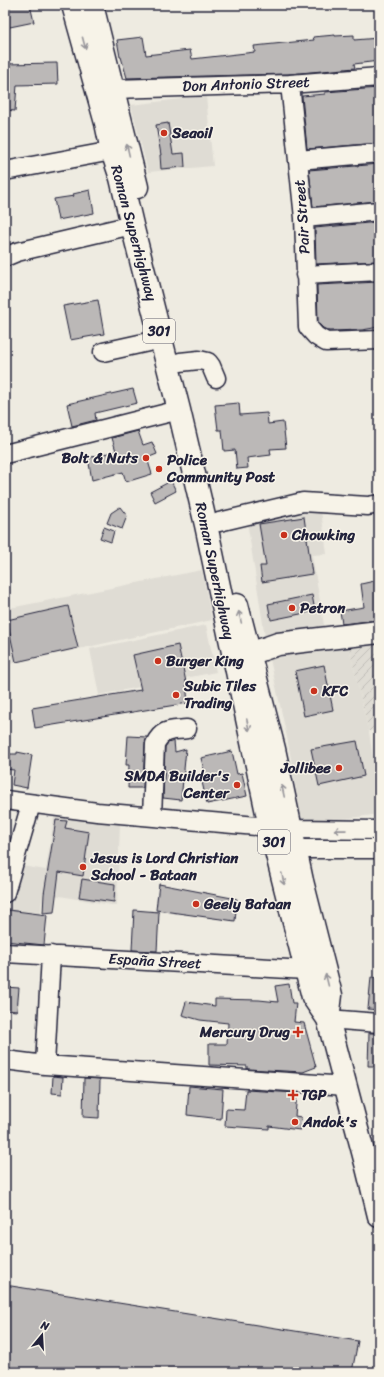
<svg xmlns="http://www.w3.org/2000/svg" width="384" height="1377" viewBox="0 0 384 1377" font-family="Sriracha,sans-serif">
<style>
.built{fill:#dfdcd4}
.industrial{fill:url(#industrial-furrows)}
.building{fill:#bbb8b7;stroke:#22223b}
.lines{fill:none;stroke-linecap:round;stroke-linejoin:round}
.minor-casing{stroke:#22223b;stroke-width:21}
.major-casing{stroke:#22223b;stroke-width:25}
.minor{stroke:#f7f3e8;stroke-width:18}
.major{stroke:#f7f3e8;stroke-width:22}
.oneway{stroke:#97959a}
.poi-dot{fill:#c8321e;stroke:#f7f3e8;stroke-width:1.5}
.labels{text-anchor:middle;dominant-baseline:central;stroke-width:3;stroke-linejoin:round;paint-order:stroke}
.shield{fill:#f7f3e8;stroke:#62616f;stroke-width:1}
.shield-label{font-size:14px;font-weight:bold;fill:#22223b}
.street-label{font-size:15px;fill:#22223b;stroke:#f7f3e8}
.poi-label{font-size:15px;font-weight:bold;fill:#22223b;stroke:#f7f3e8;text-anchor:start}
</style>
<defs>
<pattern id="industrial-furrows" width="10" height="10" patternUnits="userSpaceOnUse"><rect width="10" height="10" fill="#dfdcd4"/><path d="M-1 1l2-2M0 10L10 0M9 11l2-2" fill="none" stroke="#bfbcb7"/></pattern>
</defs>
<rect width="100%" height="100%" fill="#eeebe1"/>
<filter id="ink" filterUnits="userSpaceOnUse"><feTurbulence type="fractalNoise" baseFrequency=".025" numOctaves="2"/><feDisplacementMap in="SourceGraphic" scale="8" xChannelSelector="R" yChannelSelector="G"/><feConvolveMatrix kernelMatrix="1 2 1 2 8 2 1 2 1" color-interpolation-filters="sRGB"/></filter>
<g filter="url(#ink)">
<path class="built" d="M 206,96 L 213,166 L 148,172 L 131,105 Z
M 321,511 L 327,554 L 312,555 L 325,631 L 265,637 L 247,521 Z
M 202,570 L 212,620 L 5,665 L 5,609 Z
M 206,625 L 216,672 L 99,695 L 90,649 Z
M 348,644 L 369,731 L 379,804 L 379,814 L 302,825 L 288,742 L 270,659 Z
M 54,817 L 120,824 L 117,906 L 43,893 L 40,917 L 5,912 L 5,901 L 16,865 L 46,870 Z"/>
<path class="industrial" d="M 379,641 L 379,730 L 369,731 L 348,644 Z"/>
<path class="building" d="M 5,5 L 30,5 L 34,22 L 5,28 Z
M 335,35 L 335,36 L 354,35 L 354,40 L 379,38 L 379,61 L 354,64 L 355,68 L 289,74 L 127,78 L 121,57 L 120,57 L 117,40 L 143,37 L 146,55 L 190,50 L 192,59 L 255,52 L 254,46 L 314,40 L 313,37 Z
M 57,63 L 58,84 L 17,85 L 15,111 L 5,110 L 5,64 Z
M 379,88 L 379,143 L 307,149 L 302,96 L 325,94 L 325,92 Z
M 168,123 L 173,154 L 184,153 L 185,167 L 161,169 L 160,155 L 161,155 L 156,125 Z
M 379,164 L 379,201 L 313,207 L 309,170 Z
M 90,190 L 94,213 L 58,220 L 54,199 L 74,196 L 73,194 Z
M 379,222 L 379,261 L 316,264 L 315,228 Z
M 379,282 L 379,327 L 362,330 L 329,331 L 323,328 L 318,323 L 317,285 Z
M 98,300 L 104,334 L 70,340 L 63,306 Z
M 133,389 L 137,403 L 95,413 L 96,420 L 72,426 L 67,404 Z
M 239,403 L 240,415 L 267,413 L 268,424 L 283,422 L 286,448 L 270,449 L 271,455 L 247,458 L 248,468 L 237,469 L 235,450 L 224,451 L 222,430 L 218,430 L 215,405 Z
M 138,431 L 143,445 L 152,442 L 157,454 L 147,458 L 152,474 L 126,482 L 123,472 L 92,480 L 88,458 L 116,451 L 112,438 Z
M 171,481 L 176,491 L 155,502 L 150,492 Z
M 120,507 L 127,516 L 122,529 L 107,523 L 111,513 Z
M 304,517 L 312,574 L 262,582 L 260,566 L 266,566 L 259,524 Z
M 104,527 L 114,531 L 111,542 L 100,538 Z
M 379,580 L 379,620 L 342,624 L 340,611 L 364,607 L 361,584 Z
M 312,595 L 315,611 L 271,620 L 268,604 Z
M 68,606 L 78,648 L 16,662 L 7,620 Z
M 178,645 L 186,682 L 188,703 L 35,728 L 32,708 L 141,690 L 133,655 Z
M 324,665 L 333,710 L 304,716 L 295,671 Z
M 128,736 L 147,737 L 145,744 L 143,788 L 128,788 L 129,765 L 126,765 Z
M 174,741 L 175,752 L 186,749 L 181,800 L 163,798 L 165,747 L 168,743 Z
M 357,741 L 364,776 L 319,786 L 311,749 Z
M 232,751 L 237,774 L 242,773 L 247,796 L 207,804 L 202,782 L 207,781 L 201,758 Z
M 17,752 L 32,755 L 27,788 L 12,785 L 14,770 L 5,769 L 5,754 L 17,754 Z
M 56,820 L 67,821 L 65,828 L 89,832 L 83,876 L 59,872 L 54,912 L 43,913 L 44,894 Z
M 82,879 L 115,884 L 114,902 L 79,897 Z
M 159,884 L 237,899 L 235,921 L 156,910 Z
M 8,910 L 47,915 L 44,945 L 5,941 Z
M 134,910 L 159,912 L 157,951 L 132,950 Z
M 371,977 L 379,978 L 379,1010 L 368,1009 Z
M 289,984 L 292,1003 L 296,1003 L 294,1022 L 304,1023 L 316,1067 L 303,1072 L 247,1069 L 247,1066 L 209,1065 L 209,1044 L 227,1044 L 228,1023 L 200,1020 L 182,1015 L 186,1002 L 215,1006 L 215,999 L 259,1000 L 278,1002 L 275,986 Z
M 5,987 L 19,988 L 17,1011 L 5,1010 Z
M 369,1033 L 379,1033 L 379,1066 L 368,1066 Z
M 53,1076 L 63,1077 L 62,1094 L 52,1093 Z
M 84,1078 L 100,1079 L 99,1118 L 83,1117 Z
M 189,1086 L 223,1089 L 221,1119 L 187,1115 Z
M 246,1090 L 297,1093 L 295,1116 L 301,1117 L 300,1130 L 269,1126 L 269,1129 L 225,1126 L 226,1109 L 244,1110 Z
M 5,1285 L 358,1341 L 352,1372 L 5,1372 Z"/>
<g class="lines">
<defs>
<path id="minor" d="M 290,84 L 304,218 L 308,327 L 316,336 L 326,342 L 379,340
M 113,89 L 290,84 L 379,77
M 298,160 L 379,153
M 5,171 L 112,151
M 304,218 L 379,211
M 5,257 L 17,252 L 132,225
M 305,275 L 379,271
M 103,352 L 162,339
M 180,362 L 199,360 L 208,362 L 211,366 L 216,378
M 5,454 L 179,410
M 219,522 L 303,502 L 368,506 L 379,504
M 5,800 L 97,812 L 291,829 L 379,830
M 152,816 L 155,744 C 163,728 171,731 187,729
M 282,846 L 296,849 L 379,849
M 5,893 L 31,804
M 5,953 L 306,970
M 328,1019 L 379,1023
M 5,1060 L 45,1065 L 346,1086
M 45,1065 L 51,955"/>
<path id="major" d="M 73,5 L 106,123 L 112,151 L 121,178 L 132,225 L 179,410 L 206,525 L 270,827 L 285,887 L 313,997 L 328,1019 L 367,1167 L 379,1216
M 92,5 L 137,187
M 237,605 L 274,749 L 302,881 L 331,995 L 328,1019
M 235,659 L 278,644 L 379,632"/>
</defs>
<use href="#minor" class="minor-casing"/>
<use href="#major" class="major-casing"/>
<use href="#minor" class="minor"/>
<use href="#major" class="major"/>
</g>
<defs><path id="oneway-shaft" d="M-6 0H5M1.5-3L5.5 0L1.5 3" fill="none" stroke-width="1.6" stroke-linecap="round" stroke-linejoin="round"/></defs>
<g class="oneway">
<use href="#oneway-shaft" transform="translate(84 43) rotate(75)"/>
<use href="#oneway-shaft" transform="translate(128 150) rotate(-103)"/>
<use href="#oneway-shaft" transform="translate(240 617) rotate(-103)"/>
<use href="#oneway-shaft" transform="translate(248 725) rotate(78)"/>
<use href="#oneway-shaft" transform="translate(283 791) rotate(-102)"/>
<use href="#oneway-shaft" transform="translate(340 830) rotate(-179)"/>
<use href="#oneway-shaft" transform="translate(283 879) rotate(78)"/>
<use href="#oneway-shaft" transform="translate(327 980) rotate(-104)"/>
</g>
</g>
<g class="poi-dot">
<circle cx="164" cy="133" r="4"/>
<circle cx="146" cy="458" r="4"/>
<circle cx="159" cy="469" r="4"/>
<circle cx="284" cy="535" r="4"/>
<circle cx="292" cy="608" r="4"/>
<circle cx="158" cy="661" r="4"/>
<circle cx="314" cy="691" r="4"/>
<circle cx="176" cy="695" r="4"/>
<circle cx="339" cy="768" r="4"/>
<circle cx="237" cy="785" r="4"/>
<circle cx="83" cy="867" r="4"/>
<circle cx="196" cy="904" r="4"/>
<path d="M296 1026h4v4h4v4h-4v4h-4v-4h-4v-4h4z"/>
<path d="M291 1089h4v4h4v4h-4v4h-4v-4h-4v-4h4z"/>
<circle cx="295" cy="1122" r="4"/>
</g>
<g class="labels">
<g class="shield">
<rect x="143" y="319" width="32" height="24" rx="3"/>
<rect x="258" y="830" width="32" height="24" rx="3"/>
</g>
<g class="shield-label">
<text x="159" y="331">301</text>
<text x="274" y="842">301</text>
</g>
<g class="street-label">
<text transform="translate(246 84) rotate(-2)">Don Antonio Street</text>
<text transform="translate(302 217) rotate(-94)">Pair Street</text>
<text transform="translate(134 233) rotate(75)">Roman Superhighway</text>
<text transform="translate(215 571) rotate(78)">Roman Superhighway</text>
<text transform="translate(155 961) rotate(3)">España Street</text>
</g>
<g class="poi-label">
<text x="172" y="133">Seaoil</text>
<text x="138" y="458" text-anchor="end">Bolt &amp; Nuts</text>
<text x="167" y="460">Police<tspan x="167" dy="17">Community Post</tspan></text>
<text x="292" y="535">Chowking</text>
<text x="300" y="608">Petron</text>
<text x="166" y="661">Burger King</text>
<text x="184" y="686">Subic Tiles<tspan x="184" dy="17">Trading</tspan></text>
<text x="322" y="691">KFC</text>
<text x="331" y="768" text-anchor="end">Jollibee</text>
<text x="229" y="776" text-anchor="end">SMDA Builder's<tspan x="229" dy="17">Center</tspan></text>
<text x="91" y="858">Jesus is Lord Christian<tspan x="91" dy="17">School - Bataan</tspan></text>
<text x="204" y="904">Geely Bataan</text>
<text x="290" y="1032" text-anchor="end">Mercury Drug</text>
<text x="301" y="1095">TGP</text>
<text x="303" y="1122">Andok's</text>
</g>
</g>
<rect width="384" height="1377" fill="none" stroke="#f7f3e8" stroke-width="20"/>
<rect x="10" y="10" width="364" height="1357" fill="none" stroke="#22223b" stroke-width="1.5" filter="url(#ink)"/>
<g transform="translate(42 1335) rotate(18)" stroke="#f7f3e8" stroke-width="3" paint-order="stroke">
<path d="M0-3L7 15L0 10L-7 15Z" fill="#22223b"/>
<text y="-6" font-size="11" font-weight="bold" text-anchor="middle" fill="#22223b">N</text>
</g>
</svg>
